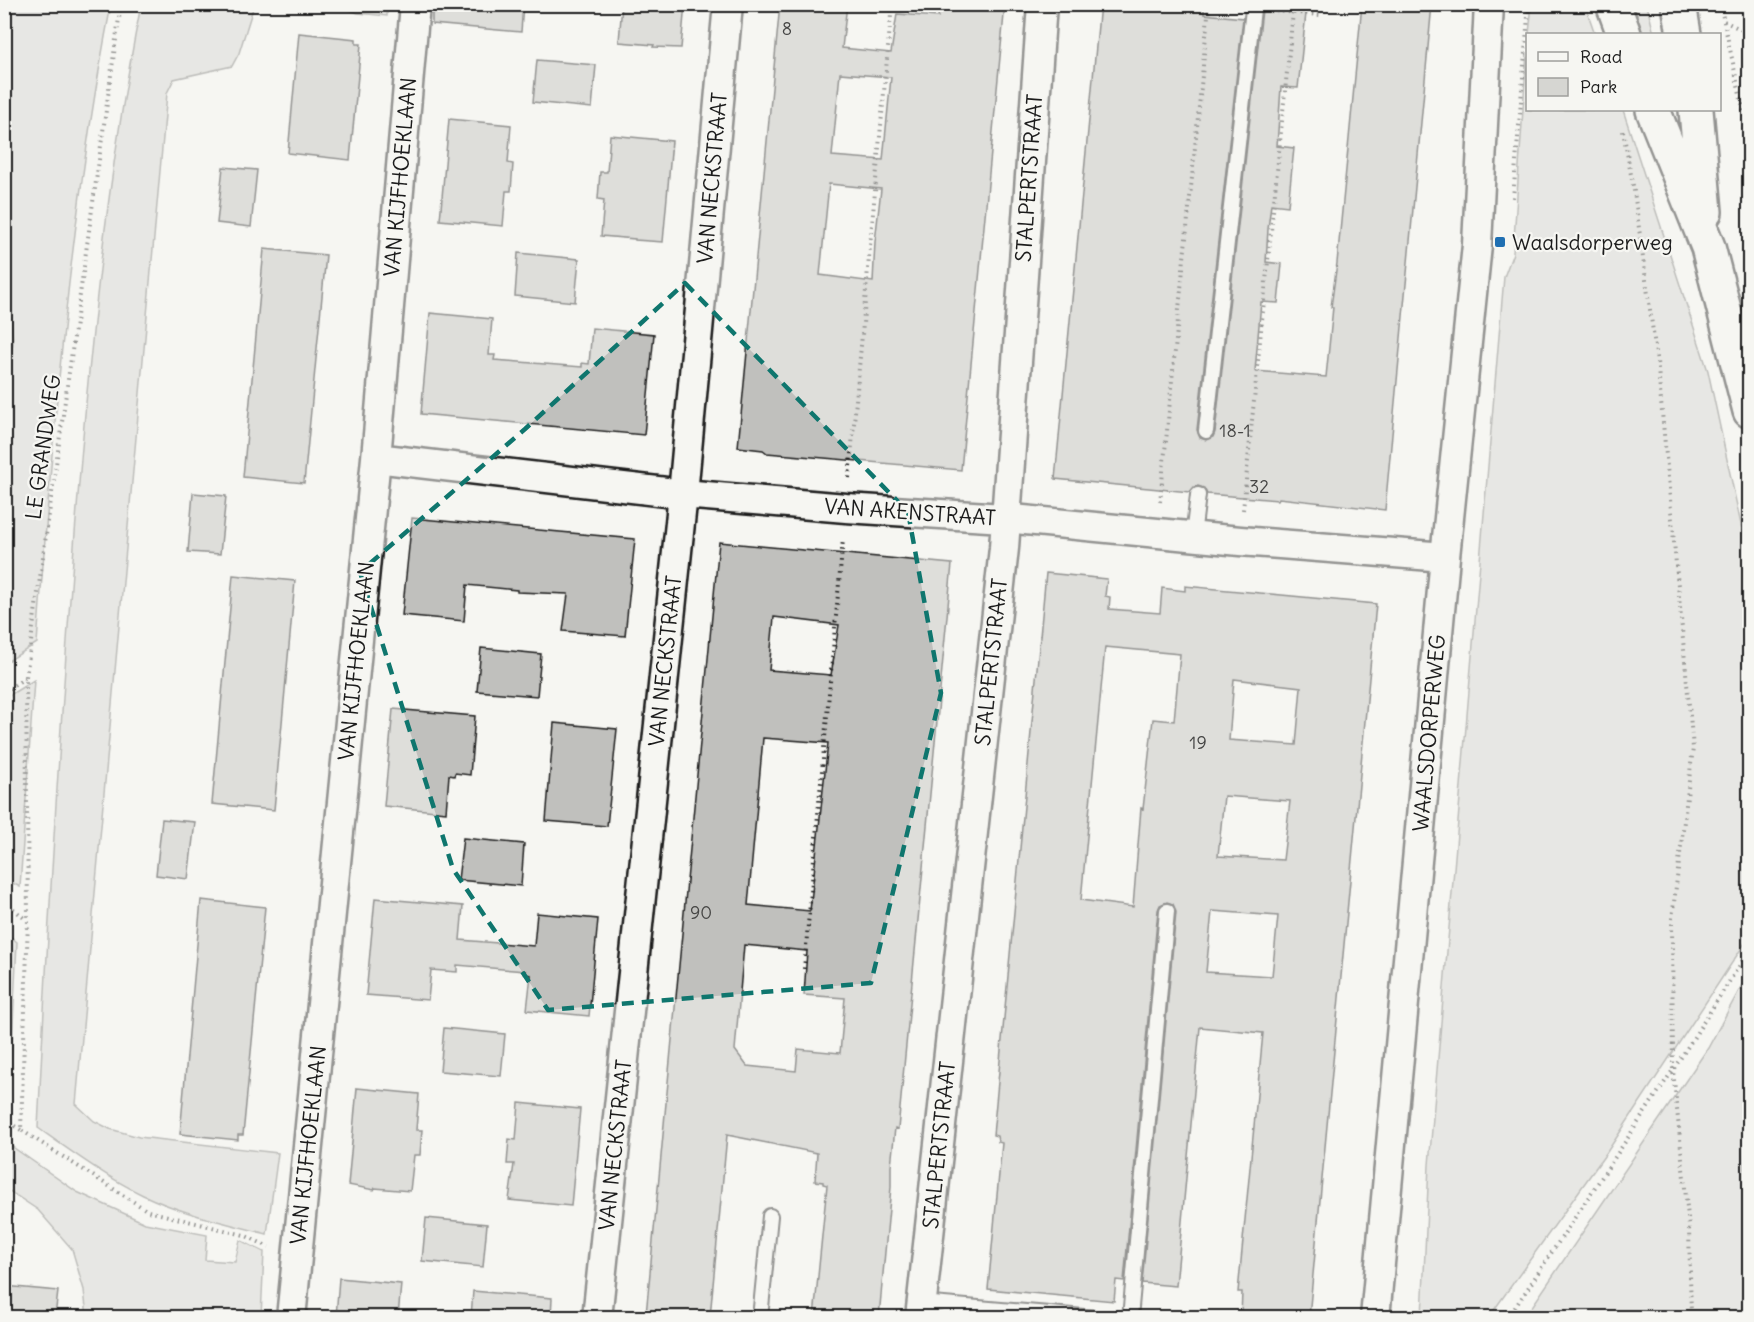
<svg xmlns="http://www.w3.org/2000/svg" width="1754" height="1322" viewBox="0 0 1754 1322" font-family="Delius,sans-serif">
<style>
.green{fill:#d6d6d2;stroke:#797977;stroke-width:1.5}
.building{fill:#c0c0bd;stroke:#1c1c1c;stroke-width:1.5;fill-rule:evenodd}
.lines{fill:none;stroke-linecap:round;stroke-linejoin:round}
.service-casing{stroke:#1c1c1c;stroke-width:18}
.minor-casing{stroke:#1c1c1c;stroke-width:33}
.secondary-casing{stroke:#1c1c1c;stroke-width:38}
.path{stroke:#1c1c1c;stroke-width:4;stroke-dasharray:1.5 4.5;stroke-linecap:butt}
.service{stroke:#f6f6f2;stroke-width:14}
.minor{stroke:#f6f6f2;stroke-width:28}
.secondary{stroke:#f6f6f2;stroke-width:33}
.marked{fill:none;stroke:#0f766e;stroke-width:4.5;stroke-dasharray:12 8;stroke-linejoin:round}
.poi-dot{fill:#1f6fb2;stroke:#f6f6f2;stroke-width:2}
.labels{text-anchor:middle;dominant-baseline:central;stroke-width:4.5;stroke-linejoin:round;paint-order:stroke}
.number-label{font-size:18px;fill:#454544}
.street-label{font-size:21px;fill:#1c1c1c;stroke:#f6f6f2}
.poi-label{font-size:21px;fill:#1c1c1c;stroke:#f6f6f2;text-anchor:start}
</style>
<rect width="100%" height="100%" fill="#f6f6f2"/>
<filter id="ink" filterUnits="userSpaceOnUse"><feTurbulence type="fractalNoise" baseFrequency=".0167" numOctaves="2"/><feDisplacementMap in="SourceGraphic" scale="12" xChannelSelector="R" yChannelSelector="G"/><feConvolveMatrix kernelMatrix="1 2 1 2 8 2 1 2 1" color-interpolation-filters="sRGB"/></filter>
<g filter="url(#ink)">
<path class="green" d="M 5,4 L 111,5 C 70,215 53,429 37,643 L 5,663 L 4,389 L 13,343 L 4,235 Z
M 1532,4 L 1585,5 L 1595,34 L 1529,34 Z
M 141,5 L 254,5 L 239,53 L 232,66 L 174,79 L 167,93 L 76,1104 L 94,1121 L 110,1129 L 139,1137 L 278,1153 L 267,1234 C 225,1223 183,1214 143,1195 C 106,1177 72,1152 38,1128 C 47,943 58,758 72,573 C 86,383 104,192 141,5 Z
M 336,5 L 387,5 L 387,16 L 358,13 Z
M 1634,5 L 1647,5 L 1654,34 L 1643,34 Z
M 1527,52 L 1528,110 L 1623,110 L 1708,371 L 1749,562 L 1749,937 L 1607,1152 L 1489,1317 L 1422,1317 L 1429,1165 L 1504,277 L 1513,253 Z
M 34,680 L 20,887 L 5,879 L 5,698 Z
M 5,932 L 17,942 L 9,1107 L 4,1105 Z
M 1749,972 L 1742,1317 L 1525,1317 L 1708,1048 Z
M 4,1141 L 77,1192 L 145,1223 L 207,1235 L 205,1260 L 235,1262 L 240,1240 L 264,1252 L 261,1317 L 87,1317 L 84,1290 L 72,1249 L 38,1210 L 5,1188 Z"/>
<path class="building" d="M 432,4 L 523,4 L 521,32 L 432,24 Z
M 622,4 L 685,4 L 681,48 L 653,47 L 654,45 L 619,42 Z
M 780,4 L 847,4 L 842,48 L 891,53 L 897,14 L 938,17 L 940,4 L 1005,4 L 961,470 L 767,453 L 763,450 L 738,447 ZM 840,73 L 891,77 L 883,160 L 832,156 ZM 829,184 L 881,189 L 875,242 L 873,282 L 820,275 Z
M 1100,4 L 1174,4 L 1204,7 L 1204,14 L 1243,18 L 1197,430 L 1200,438 L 1206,440 L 1213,437 L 1215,432 L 1262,10 L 1261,4 L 1307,4 L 1298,88 L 1281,87 L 1277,146 L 1294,148 L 1288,206 L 1271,204 L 1268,229 L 1266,262 L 1282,264 L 1278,303 L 1261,302 L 1255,371 L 1326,377 L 1333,307 L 1331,307 L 1337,263 L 1362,4 L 1432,4 L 1385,510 L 1279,498 L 1278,500 L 1207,494 L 1204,488 L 1198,486 L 1194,487 L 1190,492 L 1055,479 Z
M 299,33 L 356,39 L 356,44 L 361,44 L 350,160 L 288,153 Z
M 537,60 L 596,65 L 592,108 L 533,102 Z
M 449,119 L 511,125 L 508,163 L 513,164 L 512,177 L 511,191 L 506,191 L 503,226 L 440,220 Z
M 610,135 L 672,141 L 663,242 L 635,240 L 635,239 L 601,236 L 604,200 L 598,199 L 600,172 L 607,172 Z
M 223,167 L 257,170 L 251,227 L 217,223 Z
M 264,249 L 326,255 L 304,483 L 243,477 Z
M 518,253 L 579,259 L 575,302 L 515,296 Z
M 430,313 L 492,319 L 489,355 L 495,355 L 494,360 L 582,367 L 582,363 L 589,364 L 592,328 L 654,334 L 644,435 L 421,414 Z
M 193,493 L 226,496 L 220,554 L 188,552 Z
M 412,518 L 635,539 L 625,636 L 563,631 L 568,594 L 517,592 L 517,590 L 467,585 L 464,621 L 402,615 Z
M 719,542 L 952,564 L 898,1129 L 895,1128 L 891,1166 L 891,1187 L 879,1317 L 814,1317 L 827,1185 L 823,1184 L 823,1182 L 815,1181 L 817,1153 L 727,1135 L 710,1317 L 651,1317 L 651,1315 L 646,1315 ZM 774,617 L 839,625 L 831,675 L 769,670 ZM 763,738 L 828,743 L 810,911 L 748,905 ZM 744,945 L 807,951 L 804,995 L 845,998 L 840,1053 L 798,1049 L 796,1071 L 747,1066 L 735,1050 Z
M 1046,573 L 1107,579 L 1105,596 L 1110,597 L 1109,609 L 1160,613 L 1162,588 L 1185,591 L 1185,586 L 1376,604 L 1309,1317 L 1241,1317 L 1242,1292 L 1238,1292 L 1263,1033 L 1200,1027 L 1176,1286 L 1142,1283 L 1176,912 L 1173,904 L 1167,902 L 1160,905 L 1158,910 L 1124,1281 L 1116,1280 L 1114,1301 L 988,1289 L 1002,1143 L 998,1142 L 997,1136 L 993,1135 ZM 1105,647 L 1180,654 L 1174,721 L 1153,719 L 1143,809 L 1141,808 L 1133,907 L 1081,900 ZM 1234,679 L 1301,687 L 1296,745 L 1229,740 ZM 1224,796 L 1290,801 L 1283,860 L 1218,856 ZM 1212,911 L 1278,916 L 1272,976 L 1206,972 Z
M 233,575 L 295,581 L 274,810 L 212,804 Z
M 481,648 L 541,654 L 537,696 L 477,691 Z
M 393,709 L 475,716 L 470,775 L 455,773 L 454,776 L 449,775 L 446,812 L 384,806 Z
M 554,723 L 617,729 L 607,826 L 546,821 Z
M 162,819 L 195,822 L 188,879 L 156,875 Z
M 463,838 L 524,844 L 521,886 L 458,880 Z
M 375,898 L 463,906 L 460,940 L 534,946 L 537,913 L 598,919 L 589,1016 L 527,1010 L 531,975 L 524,974 L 525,971 L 457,965 L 457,972 L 431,970 L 428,1000 L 366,995 Z
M 201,900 L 265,907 L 243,1135 L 238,1135 L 238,1140 L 180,1134 Z
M 444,1028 L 505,1034 L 501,1076 L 440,1071 Z
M 357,1088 L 419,1094 L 416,1130 L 422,1130 L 420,1155 L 414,1155 L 410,1191 L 375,1188 L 374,1190 L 348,1185 Z
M 519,1103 L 580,1109 L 571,1206 L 509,1200 L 514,1164 L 507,1164 L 509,1139 L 516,1140 Z
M 426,1218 L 487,1224 L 483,1267 L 422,1261 Z
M 339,1278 L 401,1284 L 398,1317 L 336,1317 Z
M 4,1286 L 58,1291 L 55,1317 L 4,1317 Z
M 473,1291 L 552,1298 L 551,1317 L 471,1317 Z"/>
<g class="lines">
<defs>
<path id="service" d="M 1206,431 L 1253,9
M 1193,536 L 1198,495
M 921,1303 L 1096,1318
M 760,1318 L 770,1216
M 1130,1318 L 1167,911"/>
<path id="minor" d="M 376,458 L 683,494 L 846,508 L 1004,518 L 1240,541 L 1445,557
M 291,1318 L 376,458 L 415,4
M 597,1318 L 683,494 L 728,4
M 920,1318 L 1004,548 L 1042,4
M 1375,1318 L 1445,557 L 1477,245 L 1489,4"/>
<path id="secondary" d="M 1613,4 L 1624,34
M 1679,4 L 1684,34
M 1653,110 L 1708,247 L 1750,411
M 1696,110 L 1705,212"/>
</defs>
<use href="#service" class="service-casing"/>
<use href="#minor" class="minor-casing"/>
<use href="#secondary" class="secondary-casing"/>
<path class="path" d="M 121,4 L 26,677 L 28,920 L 21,1130 L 148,1211 L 244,1235 L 269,1247
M 1209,4 L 1229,6
M 1720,4 L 1750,140
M 1276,11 L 1320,15
M 1724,21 L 1750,34
M 1623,131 L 1634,191 L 1658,369 L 1693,748 L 1672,919 L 1673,1070 L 1689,1227 L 1691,1318
M 1513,198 L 1529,4
M 849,478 L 892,4
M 1160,502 L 1209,5
M 1243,510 L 1293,12
M 4,692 L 26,677
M 4,901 L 27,920
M 804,969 L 843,539
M 4,1120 L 21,1130
M 1508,1318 L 1673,1070 L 1750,949"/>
<use href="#service" class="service"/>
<use href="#minor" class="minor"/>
<use href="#secondary" class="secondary"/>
</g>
</g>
<path d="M0 0H1754V1322H0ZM 685,283 L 908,512 L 941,693 L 871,983 L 548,1010 L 453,869 L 360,572 L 525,429 Z" fill="#f6f6f2" fill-opacity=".55" fill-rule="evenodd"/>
<path class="marked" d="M 685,283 L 908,512 L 941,693 L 871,983 L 548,1010 L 453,869 L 360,572 L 525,429 Z"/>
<rect class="poi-dot" x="1494" y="236" width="12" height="12" rx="3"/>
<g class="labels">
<g class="number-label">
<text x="787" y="28">8</text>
<text x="1235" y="430">18-1</text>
<text x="1259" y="486">32</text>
<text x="1198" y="742">19</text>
<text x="701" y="912">90</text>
</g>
<g class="street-label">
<text transform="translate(400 177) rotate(-85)">VAN KIJFHOEKLAAN</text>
<text transform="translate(712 178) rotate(-85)">VAN NECKSTRAAT</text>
<text transform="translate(1029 178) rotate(-86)">STALPERTSTRAAT</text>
<text transform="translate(43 447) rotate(-82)">LE GRANDWEG</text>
<text transform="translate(910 512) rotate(4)">VAN AKENSTRAAT</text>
<text transform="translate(356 661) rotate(-84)">VAN KIJFHOEKLAAN</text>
<text transform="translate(665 661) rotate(-84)">VAN NECKSTRAAT</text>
<text transform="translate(991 662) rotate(-84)">STALPERTSTRAAT</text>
<text transform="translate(1429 733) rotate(-85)">WAALSDORPERWEG</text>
<text transform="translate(308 1145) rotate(-84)">VAN KIJFHOEKLAAN</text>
<text transform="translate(615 1145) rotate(-84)">VAN NECKSTRAAT</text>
<text transform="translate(939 1145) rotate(-84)">STALPERTSTRAAT</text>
</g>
<g class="poi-label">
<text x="1512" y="242">Waalsdorperweg</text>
</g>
</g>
<rect width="1754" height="1322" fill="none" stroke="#f6f6f2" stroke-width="24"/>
<rect x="12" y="12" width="1730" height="1298" fill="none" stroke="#1c1c1c" stroke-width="2" filter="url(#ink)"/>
<rect x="1526" y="33" width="195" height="78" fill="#f6f6f2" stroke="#9f9f9c" stroke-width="1.5"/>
<rect x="1538" y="52" width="30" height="9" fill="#f6f6f2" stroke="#9f9f9c" stroke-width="1.5"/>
<text x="1580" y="63" font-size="18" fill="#1c1c1c">Road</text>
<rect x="1538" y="78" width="30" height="18" fill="#d6d6d2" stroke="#9f9f9c" stroke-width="1.5"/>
<text x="1580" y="93" font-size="18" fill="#1c1c1c">Park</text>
</svg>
